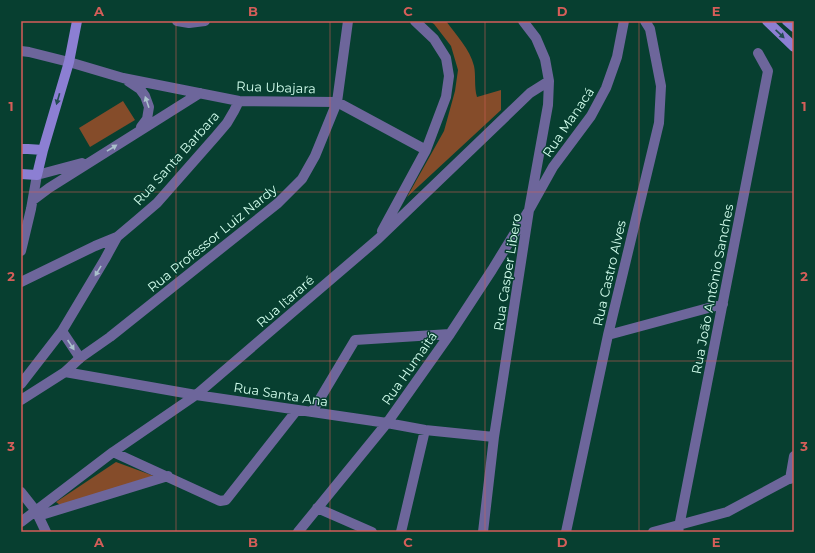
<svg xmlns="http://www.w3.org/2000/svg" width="815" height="553" viewBox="0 0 815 553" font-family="Montserrat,sans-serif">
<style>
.green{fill:#854c2a}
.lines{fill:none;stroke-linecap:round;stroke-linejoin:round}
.minor{stroke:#6d669b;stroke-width:10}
.tertiary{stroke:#6d669b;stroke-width:10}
.secondary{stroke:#8c7fd3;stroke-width:10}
.oneway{fill:#224c51}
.oneway2{fill:#aac1cc}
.grid{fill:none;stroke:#d55e59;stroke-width:1;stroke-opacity:0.55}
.labels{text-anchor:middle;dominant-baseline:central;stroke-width:3;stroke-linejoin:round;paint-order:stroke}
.street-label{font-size:13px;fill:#d2feed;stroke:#073f30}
.neatline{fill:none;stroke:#d55e59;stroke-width:1.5}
.grid-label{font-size:13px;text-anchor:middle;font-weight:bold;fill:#d55e59}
</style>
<rect width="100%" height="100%" fill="#073f30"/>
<path class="green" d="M 429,21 L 446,21 C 456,35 470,49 474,66 C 476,75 474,87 477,97 L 501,90 L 501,110 L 407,197 L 444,131 L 455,91 L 458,70 L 451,46 L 434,24 Z
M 123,101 L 135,120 L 90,147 L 79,128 Z
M 116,462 L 154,476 L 60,505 L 56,502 Z"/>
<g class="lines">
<path class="minor" d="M 177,21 L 189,23 L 205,21
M 21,51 L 29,52 L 69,62 L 123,78 L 239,101 L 337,102 L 426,150
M 128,81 L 140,89 L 145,96 L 149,107 L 147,119 L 141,127
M 337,102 L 348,21
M 33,200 L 49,188 L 200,93
M 382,231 L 426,150 L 446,97 L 449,76 L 446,58 L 434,39 L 415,21
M 21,251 L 31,209 L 37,175 L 82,163
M 21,282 L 95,246 L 117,237 L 136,221 L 157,203 L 216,136 L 227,123 L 234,111 L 239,101
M 62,331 L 80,358
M 608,335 L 723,304
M 65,372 L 196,395 L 387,423 L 425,430 L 494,437
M 21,384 L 62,331 L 105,259 L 117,237
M 312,412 L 355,340 L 450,334
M 113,452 L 220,501 L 226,500 L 297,410
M 790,479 L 794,456
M 21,492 L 36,511 L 46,532
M 317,508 L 372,532
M 38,516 L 168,476
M 21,522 L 113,452 L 196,395 L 378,239 L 530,93 L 549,81
M 298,532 L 387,423 L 450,334 L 492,270 L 529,210 L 553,167 L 591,116 L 606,88 L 617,57 L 624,21
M 401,532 L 425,430
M 483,532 L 494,437 L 529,210 L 548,105 L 549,81 L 545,59 L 536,38 L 523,21
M 566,532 L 608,335 L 659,123 L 661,86 L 650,29 L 645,21
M 653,532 L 727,512 L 794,476
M 678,532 L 768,71 L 758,53"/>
<path class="tertiary" d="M 21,400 L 65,372 L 80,358 L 110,337 L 278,203 L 302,179 L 315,156 L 337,102"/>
<path class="secondary" d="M 767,21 L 794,47
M 787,21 L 794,27
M 21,149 L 28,149 L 43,150
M 21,174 L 37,175 L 43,150 L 69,62 L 77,21"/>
</g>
<defs><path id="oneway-solid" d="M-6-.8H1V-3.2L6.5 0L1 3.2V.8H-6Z"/></defs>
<g class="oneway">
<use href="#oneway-solid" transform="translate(780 34) rotate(43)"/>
<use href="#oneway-solid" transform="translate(58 99) rotate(106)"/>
</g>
<g class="oneway2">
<use href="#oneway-solid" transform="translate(147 102) rotate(-109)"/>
<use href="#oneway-solid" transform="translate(112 148) rotate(-32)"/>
<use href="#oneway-solid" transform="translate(98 271) rotate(121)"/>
<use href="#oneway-solid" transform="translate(71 345) rotate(56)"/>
</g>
<path class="grid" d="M 176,21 L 176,532M 330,21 L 330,532M 485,21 L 485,532M 639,21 L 639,532M 21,192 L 794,192M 21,361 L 794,361"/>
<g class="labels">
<g class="street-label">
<text transform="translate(276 87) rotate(2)">Rua Ubajara</text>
<text transform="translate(568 122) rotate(-56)">Rua Manacá</text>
<text transform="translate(176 158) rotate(-48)">Rua Santa Barbara</text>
<text transform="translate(212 238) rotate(-39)">Rua Professor Luiz Nardy</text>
<text transform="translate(507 272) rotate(-81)">Rua Casper Libero</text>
<text transform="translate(609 273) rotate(-77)">Rua Castro Alves</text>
<text transform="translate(712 289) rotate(-79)">Rua João Antônio Sanches</text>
<text transform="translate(285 301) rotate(-41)">Rua Itararé</text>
<text transform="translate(409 368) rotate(-55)">Rua Humaitá</text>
<text transform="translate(281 394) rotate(9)">Rua Santa Ana</text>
</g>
</g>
<rect width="815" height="553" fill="none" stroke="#073f30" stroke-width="44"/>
<rect x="22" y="22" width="771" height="509" class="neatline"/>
<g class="grid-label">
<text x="99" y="16">A</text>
<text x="253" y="16">B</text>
<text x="408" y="16">C</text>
<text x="562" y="16">D</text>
<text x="716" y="16">E</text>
<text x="11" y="111">1</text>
<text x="804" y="111">1</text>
<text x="11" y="281">2</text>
<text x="804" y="281">2</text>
<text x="11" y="451">3</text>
<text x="804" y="451">3</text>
<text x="99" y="547">A</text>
<text x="253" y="547">B</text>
<text x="408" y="547">C</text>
<text x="562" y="547">D</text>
<text x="716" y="547">E</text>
</g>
</svg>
